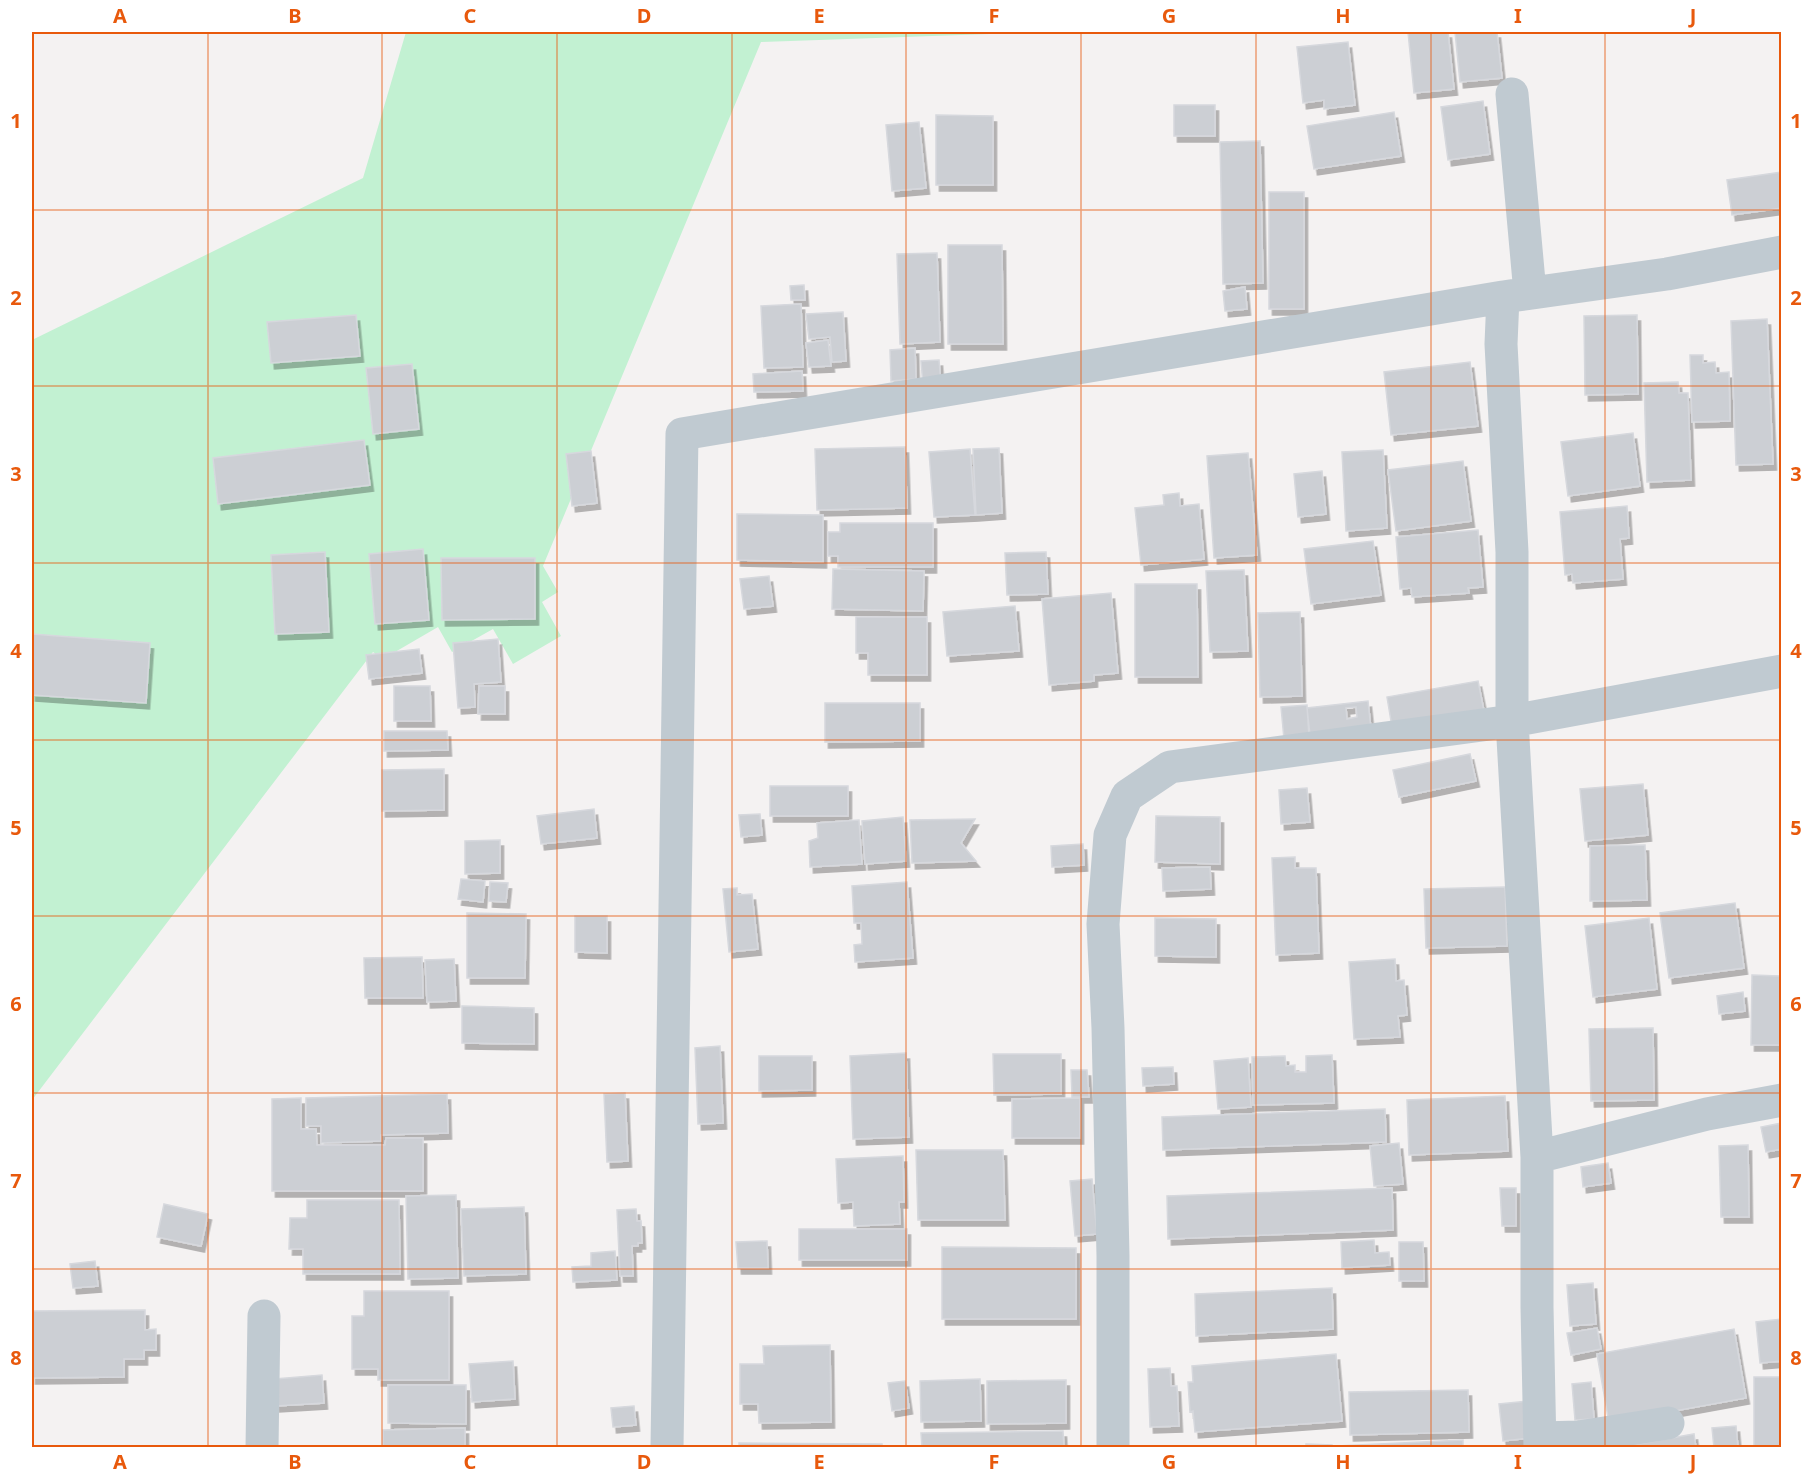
<svg xmlns="http://www.w3.org/2000/svg" width="1813" height="1479" viewBox="0 0 1813 1479" font-family="'Noto Sans',sans-serif">
<style>
.green{fill:#c2f1d2}
.building{fill:#cccfd4;stroke:#d6d8dd;stroke-width:1.5;fill-rule:evenodd;filter:url(#shadow)}
.lines{fill:none;stroke-linecap:round;stroke-linejoin:round}
.minor{stroke:#c0cad1;stroke-width:33}
.grid{fill:none;stroke:#e8590c;stroke-width:1.5;stroke-opacity:0.55}
.neatline{fill:none;stroke:#e8590c;stroke-width:2}
.grid-label{font-size:20px;text-anchor:middle;font-weight:bold;fill:#e8590c}
</style>
<defs>
<filter id="shadow"><feDropShadow dx="3.5" dy="6" stdDeviation="0" flood-color="#0004"/></filter>
</defs>
<rect width="100%" height="100%" fill="#f4f2f2"/>
<path class="green" d="M 406,32 L 1047,32 L 761,42 L 543,566 L 558,592 L 542,602 L 561,636 L 513,664 L 493,629 L 452,652 L 438,627 L 383,659 L 373,652 L 32,1100 L 32,340 L 363,178 Z"/>
<path class="building" d="M 1408,32 L 1448,32 L 1454,89 L 1414,93 Z
M 1455,32 L 1497,32 L 1502,78 L 1460,82 Z
M 1348,42 L 1355,105 L 1324,109 L 1324,100 L 1303,103 L 1297,47 Z
M 1483,101 L 1490,154 L 1448,160 L 1441,107 Z
M 1174,105 L 1215,105 L 1215,136 L 1174,136 Z
M 1394,112 L 1401,156 L 1314,169 L 1307,126 Z
M 936,115 L 993,116 L 993,185 L 936,185 Z
M 919,122 L 926,188 L 892,191 L 886,125 Z
M 1260,141 L 1263,283 L 1223,284 L 1220,142 Z
M 1782,172 L 1782,208 L 1732,215 L 1727,180 Z
M 1269,192 L 1304,192 L 1304,309 L 1269,309 Z
M 948,245 L 1002,245 L 1003,344 L 948,344 Z
M 937,253 L 940,342 L 900,344 L 897,254 Z
M 804,285 L 805,300 L 791,300 L 790,286 Z
M 1245,287 L 1247,309 L 1225,311 L 1223,291 Z
M 801,304 L 803,367 L 764,368 L 761,306 Z
M 843,312 L 846,361 L 832,362 L 830,337 L 809,339 L 806,314 Z
M 356,315 L 360,356 L 271,363 L 267,322 Z
M 1637,315 L 1638,394 L 1585,395 L 1584,316 Z
M 1767,319 L 1773,464 L 1736,465 L 1731,321 Z
M 828,340 L 831,366 L 809,367 L 806,343 Z
M 915,348 L 916,379 L 891,381 L 890,350 Z
M 1690,355 L 1703,355 L 1703,363 L 1715,362 L 1716,373 L 1729,372 L 1730,421 L 1692,422 Z
M 939,360 L 941,384 L 923,386 L 921,361 Z
M 1470,362 L 1478,426 L 1391,435 L 1384,372 Z
M 412,364 L 419,429 L 373,434 L 366,368 Z
M 802,371 L 803,391 L 754,392 L 753,374 Z
M 1678,382 L 1679,393 L 1688,393 L 1691,480 L 1647,482 L 1644,383 Z
M 1633,433 L 1640,486 L 1568,496 L 1561,442 Z
M 364,440 L 370,485 L 218,504 L 213,458 Z
M 905,447 L 907,508 L 817,510 L 815,449 Z
M 999,448 L 1002,513 L 976,515 L 973,449 Z
M 970,449 L 975,515 L 934,517 L 929,452 Z
M 1383,450 L 1387,528 L 1346,531 L 1342,452 Z
M 591,451 L 597,503 L 572,506 L 566,454 Z
M 1248,453 L 1257,555 L 1214,558 L 1207,456 Z
M 1463,461 L 1471,521 L 1396,531 L 1388,470 Z
M 1322,471 L 1326,514 L 1298,517 L 1294,474 Z
M 1179,493 L 1180,506 L 1199,504 L 1204,559 L 1141,565 L 1135,508 L 1164,505 L 1163,495 Z
M 1627,506 L 1629,538 L 1620,539 L 1623,579 L 1573,583 L 1572,574 L 1565,575 L 1560,512 Z
M 737,514 L 823,515 L 823,562 L 737,560 Z
M 840,523 L 933,523 L 933,567 L 838,567 L 838,556 L 828,556 L 828,532 L 840,532 Z
M 1478,530 L 1483,587 L 1468,588 L 1469,593 L 1412,597 L 1411,588 L 1400,589 L 1396,537 Z
M 1373,541 L 1381,595 L 1311,604 L 1304,549 Z
M 423,549 L 429,620 L 375,624 L 369,554 Z
M 325,552 L 329,632 L 275,634 L 271,555 Z
M 1046,552 L 1048,594 L 1007,595 L 1005,553 Z
M 441,558 L 535,558 L 535,619 L 442,620 Z
M 833,569 L 924,571 L 923,611 L 832,609 Z
M 1244,570 L 1248,651 L 1210,652 L 1206,571 Z
M 769,576 L 773,606 L 744,609 L 740,579 Z
M 1135,584 L 1197,584 L 1198,677 L 1135,677 Z
M 1111,593 L 1118,673 L 1094,675 L 1094,681 L 1049,685 L 1042,599 Z
M 1015,606 L 1019,651 L 947,656 L 943,612 Z
M 1300,612 L 1302,696 L 1260,697 L 1258,613 Z
M 856,617 L 927,617 L 927,675 L 868,675 L 868,653 L 856,653 Z
M 32,634 L 150,643 L 146,703 L 32,695 Z
M 498,639 L 501,682 L 474,684 L 475,707 L 458,708 L 453,643 Z
M 419,649 L 422,673 L 369,679 L 366,655 Z
M 1478,681 L 1484,711 L 1392,727 L 1387,697 Z
M 394,686 L 430,686 L 431,721 L 394,721 Z
M 479,686 L 505,686 L 505,714 L 478,714 Z
M 1368,701 L 1371,729 L 1310,735 L 1307,708 ZM 1356,707 L 1357,717 L 1347,719 L 1346,708 Z
M 825,703 L 920,703 L 920,741 L 825,742 Z
M 1307,705 L 1309,737 L 1284,739 L 1281,707 Z
M 384,731 L 447,731 L 448,750 L 384,751 Z
M 1470,754 L 1476,781 L 1399,797 L 1393,770 Z
M 444,769 L 444,810 L 382,811 L 382,770 Z
M 1643,784 L 1648,835 L 1585,841 L 1580,789 Z
M 770,786 L 848,786 L 848,816 L 770,816 Z
M 1307,788 L 1310,822 L 1281,824 L 1279,790 Z
M 594,809 L 597,838 L 541,844 L 537,816 Z
M 760,814 L 762,835 L 741,837 L 739,815 Z
M 1156,816 L 1220,817 L 1220,864 L 1155,862 Z
M 903,817 L 906,861 L 865,864 L 862,821 Z
M 975,819 L 961,843 L 976,861 L 912,863 L 910,820 Z
M 859,820 L 862,864 L 810,867 L 809,841 L 818,838 L 817,823 Z
M 500,840 L 500,873 L 465,874 L 465,841 Z
M 1083,844 L 1084,865 L 1052,867 L 1051,846 Z
M 1645,845 L 1647,900 L 1590,901 L 1590,846 Z
M 1295,857 L 1295,868 L 1316,868 L 1319,953 L 1276,955 L 1272,858 Z
M 1210,867 L 1211,889 L 1163,891 L 1162,868 Z
M 461,879 L 485,881 L 483,902 L 458,899 Z
M 490,882 L 508,883 L 506,902 L 489,901 Z
M 907,882 L 913,958 L 855,962 L 854,945 L 862,944 L 861,923 L 854,923 L 852,886 Z
M 1505,887 L 1507,946 L 1426,948 L 1424,889 Z
M 737,888 L 737,895 L 752,894 L 758,949 L 729,952 L 723,889 Z
M 1735,903 L 1744,968 L 1669,978 L 1660,913 Z
M 467,913 L 526,914 L 525,978 L 467,978 Z
M 575,916 L 607,916 L 607,953 L 575,952 Z
M 1155,918 L 1216,919 L 1216,957 L 1155,956 Z
M 1649,918 L 1657,989 L 1593,997 L 1585,926 Z
M 422,957 L 423,998 L 365,998 L 364,958 Z
M 454,959 L 456,1001 L 427,1002 L 425,960 Z
M 1395,959 L 1396,981 L 1404,980 L 1407,1015 L 1398,1016 L 1400,1037 L 1354,1039 L 1349,962 Z
M 1752,975 L 1782,976 L 1782,1045 L 1751,1045 Z
M 1743,992 L 1745,1011 L 1719,1014 L 1717,996 Z
M 462,1006 L 534,1008 L 534,1044 L 462,1043 Z
M 1653,1028 L 1654,1100 L 1591,1101 L 1589,1029 Z
M 720,1046 L 723,1123 L 698,1124 L 695,1048 Z
M 906,1053 L 909,1137 L 853,1139 L 850,1056 Z
M 993,1054 L 1061,1054 L 1061,1094 L 994,1095 Z
M 1332,1055 L 1334,1103 L 1253,1105 L 1252,1057 L 1285,1056 L 1286,1066 L 1295,1065 L 1295,1072 L 1306,1072 L 1306,1056 Z
M 759,1056 L 812,1056 L 812,1090 L 759,1091 Z
M 1248,1058 L 1251,1107 L 1218,1109 L 1214,1061 Z
M 1173,1067 L 1174,1084 L 1143,1086 L 1142,1068 Z
M 1071,1070 L 1087,1070 L 1089,1097 L 1072,1097 Z
M 625,1093 L 628,1161 L 607,1162 L 604,1094 Z
M 447,1094 L 448,1133 L 381,1135 L 381,1141 L 321,1143 L 321,1126 L 306,1126 L 306,1098 Z
M 1505,1096 L 1508,1151 L 1409,1155 L 1407,1100 Z
M 301,1098 L 301,1129 L 316,1129 L 317,1145 L 385,1145 L 386,1138 L 423,1138 L 423,1191 L 272,1191 L 272,1099 Z
M 1080,1098 L 1080,1138 L 1012,1138 L 1012,1099 Z
M 1385,1109 L 1386,1142 L 1163,1150 L 1162,1117 Z
M 1782,1123 L 1782,1149 L 1766,1152 L 1761,1127 Z
M 1399,1143 L 1403,1184 L 1374,1186 L 1370,1146 Z
M 1748,1145 L 1749,1217 L 1721,1217 L 1719,1146 Z
M 916,1150 L 1003,1150 L 1005,1220 L 918,1220 Z
M 903,1156 L 904,1202 L 899,1202 L 900,1224 L 854,1226 L 853,1202 L 838,1203 L 836,1159 Z
M 1608,1163 L 1611,1183 L 1583,1187 L 1581,1167 Z
M 1092,1179 L 1097,1234 L 1075,1236 L 1070,1181 Z
M 1392,1188 L 1393,1230 L 1168,1239 L 1167,1196 Z
M 1500,1188 L 1516,1188 L 1516,1226 L 1502,1226 Z
M 456,1195 L 458,1278 L 408,1279 L 406,1196 Z
M 307,1200 L 399,1200 L 400,1274 L 303,1274 L 303,1249 L 289,1249 L 290,1218 L 307,1218 Z
M 164,1204 L 208,1214 L 201,1246 L 157,1237 Z
M 524,1207 L 526,1274 L 464,1276 L 461,1209 Z
M 636,1209 L 637,1221 L 641,1221 L 642,1243 L 638,1243 L 638,1246 L 632,1246 L 633,1276 L 620,1276 L 617,1210 Z
M 799,1229 L 907,1229 L 907,1260 L 799,1260 Z
M 1374,1240 L 1375,1253 L 1389,1252 L 1390,1265 L 1342,1268 L 1341,1242 Z
M 767,1241 L 768,1268 L 738,1268 L 736,1242 Z
M 1399,1242 L 1423,1242 L 1424,1281 L 1399,1281 Z
M 942,1247 L 1076,1248 L 1076,1319 L 942,1319 Z
M 615,1251 L 617,1280 L 573,1282 L 572,1267 L 591,1266 L 591,1253 Z
M 95,1261 L 98,1286 L 73,1288 L 70,1264 Z
M 1593,1283 L 1596,1324 L 1570,1326 L 1567,1285 Z
M 1332,1288 L 1333,1329 L 1196,1336 L 1195,1294 Z
M 364,1291 L 449,1291 L 449,1380 L 378,1380 L 378,1369 L 352,1369 L 352,1316 L 364,1316 Z
M 145,1310 L 145,1330 L 156,1329 L 156,1350 L 144,1350 L 144,1359 L 124,1359 L 124,1377 L 32,1378 L 32,1311 Z
M 1782,1319 L 1782,1361 L 1760,1363 L 1756,1322 Z
M 1597,1328 L 1601,1349 L 1571,1355 L 1567,1333 Z
M 1734,1329 L 1746,1398 L 1609,1423 L 1597,1354 Z
M 830,1345 L 831,1422 L 759,1423 L 758,1404 L 740,1404 L 740,1364 L 764,1364 L 763,1346 Z
M 1336,1354 L 1342,1421 L 1195,1432 L 1193,1411 L 1190,1412 L 1188,1382 L 1193,1382 L 1192,1366 Z
M 513,1361 L 515,1399 L 472,1402 L 469,1364 Z
M 1170,1368 L 1171,1386 L 1177,1386 L 1179,1426 L 1150,1427 L 1148,1369 Z
M 322,1375 L 324,1403 L 276,1406 L 275,1379 Z
M 1754,1377 L 1782,1377 L 1782,1447 L 1754,1447 Z
M 980,1379 L 981,1421 L 921,1422 L 920,1381 Z
M 1066,1380 L 1066,1423 L 987,1424 L 987,1381 Z
M 905,1381 L 909,1408 L 892,1411 L 888,1383 Z
M 1591,1382 L 1594,1419 L 1575,1420 L 1572,1384 Z
M 388,1385 L 466,1385 L 466,1424 L 388,1423 Z
M 1468,1390 L 1469,1432 L 1350,1435 L 1349,1392 Z
M 1528,1401 L 1532,1438 L 1503,1441 L 1499,1404 Z
M 634,1406 L 636,1425 L 613,1427 L 611,1408 Z
M 1736,1426 L 1738,1448 L 1714,1448 L 1712,1428 Z
M 465,1428 L 465,1448 L 383,1448 L 383,1430 Z
M 1063,1431 L 1064,1448 L 922,1448 L 921,1433 Z
M 1694,1434 L 1696,1448 L 1616,1448 Z
M 1463,1440 L 1463,1448 L 1337,1448 L 1337,1446 Z
M 739,1443 L 882,1444 L 882,1448 L 739,1448 Z
M 1306,1444 L 1332,1445 L 1332,1448 L 1259,1448 L 1259,1446 L 1306,1447 Z"/>
<g class="lines">
<path class="minor" d="M 1512,94 L 1530,293
M 1537,1157 L 1707,1114 L 1782,1100
M 1540,1438 L 1579,1437 L 1668,1423
M 262,1448 L 264,1316
M 667,1448 L 682,434 L 1503,297
M 1113,1448 L 1113,1256 L 1108,1028 L 1103,924 L 1110,835 L 1127,796 L 1170,767 L 1512,721 L 1782,671
M 1540,1448 L 1537,1307 L 1537,1157 L 1512,721 L 1512,552 L 1501,344 L 1503,297 L 1667,274 L 1782,252"/>
</g>
<path class="grid" d="M 208,32 L 208,1448M 382,32 L 382,1448M 557,32 L 557,1448M 732,32 L 732,1448M 906,32 L 906,1448M 1081,32 L 1081,1448M 1256,32 L 1256,1448M 1431,32 L 1431,1448M 1605,32 L 1605,1448M 32,210 L 1782,210M 32,386 L 1782,386M 32,563 L 1782,563M 32,740 L 1782,740M 32,916 L 1782,916M 32,1093 L 1782,1093M 32,1269 L 1782,1269"/>
<rect width="1813" height="1479" fill="none" stroke="#ffffff" stroke-width="66"/>
<rect x="33" y="33" width="1747" height="1413" class="neatline"/>
<g class="grid-label">
<text x="120" y="23">A</text>
<text x="295" y="23">B</text>
<text x="470" y="23">C</text>
<text x="644" y="23">D</text>
<text x="819" y="23">E</text>
<text x="994" y="23">F</text>
<text x="1169" y="23">G</text>
<text x="1343" y="23">H</text>
<text x="1518" y="23">I</text>
<text x="1693" y="23">J</text>
<text x="16" y="128">1</text>
<text x="1796" y="128">1</text>
<text x="16" y="305">2</text>
<text x="1796" y="305">2</text>
<text x="16" y="481">3</text>
<text x="1796" y="481">3</text>
<text x="16" y="658">4</text>
<text x="1796" y="658">4</text>
<text x="16" y="835">5</text>
<text x="1796" y="835">5</text>
<text x="16" y="1011">6</text>
<text x="1796" y="1011">6</text>
<text x="16" y="1188">7</text>
<text x="1796" y="1188">7</text>
<text x="16" y="1365">8</text>
<text x="1796" y="1365">8</text>
<text x="120" y="1469">A</text>
<text x="295" y="1469">B</text>
<text x="470" y="1469">C</text>
<text x="644" y="1469">D</text>
<text x="819" y="1469">E</text>
<text x="994" y="1469">F</text>
<text x="1169" y="1469">G</text>
<text x="1343" y="1469">H</text>
<text x="1518" y="1469">I</text>
<text x="1693" y="1469">J</text>
</g>
</svg>
